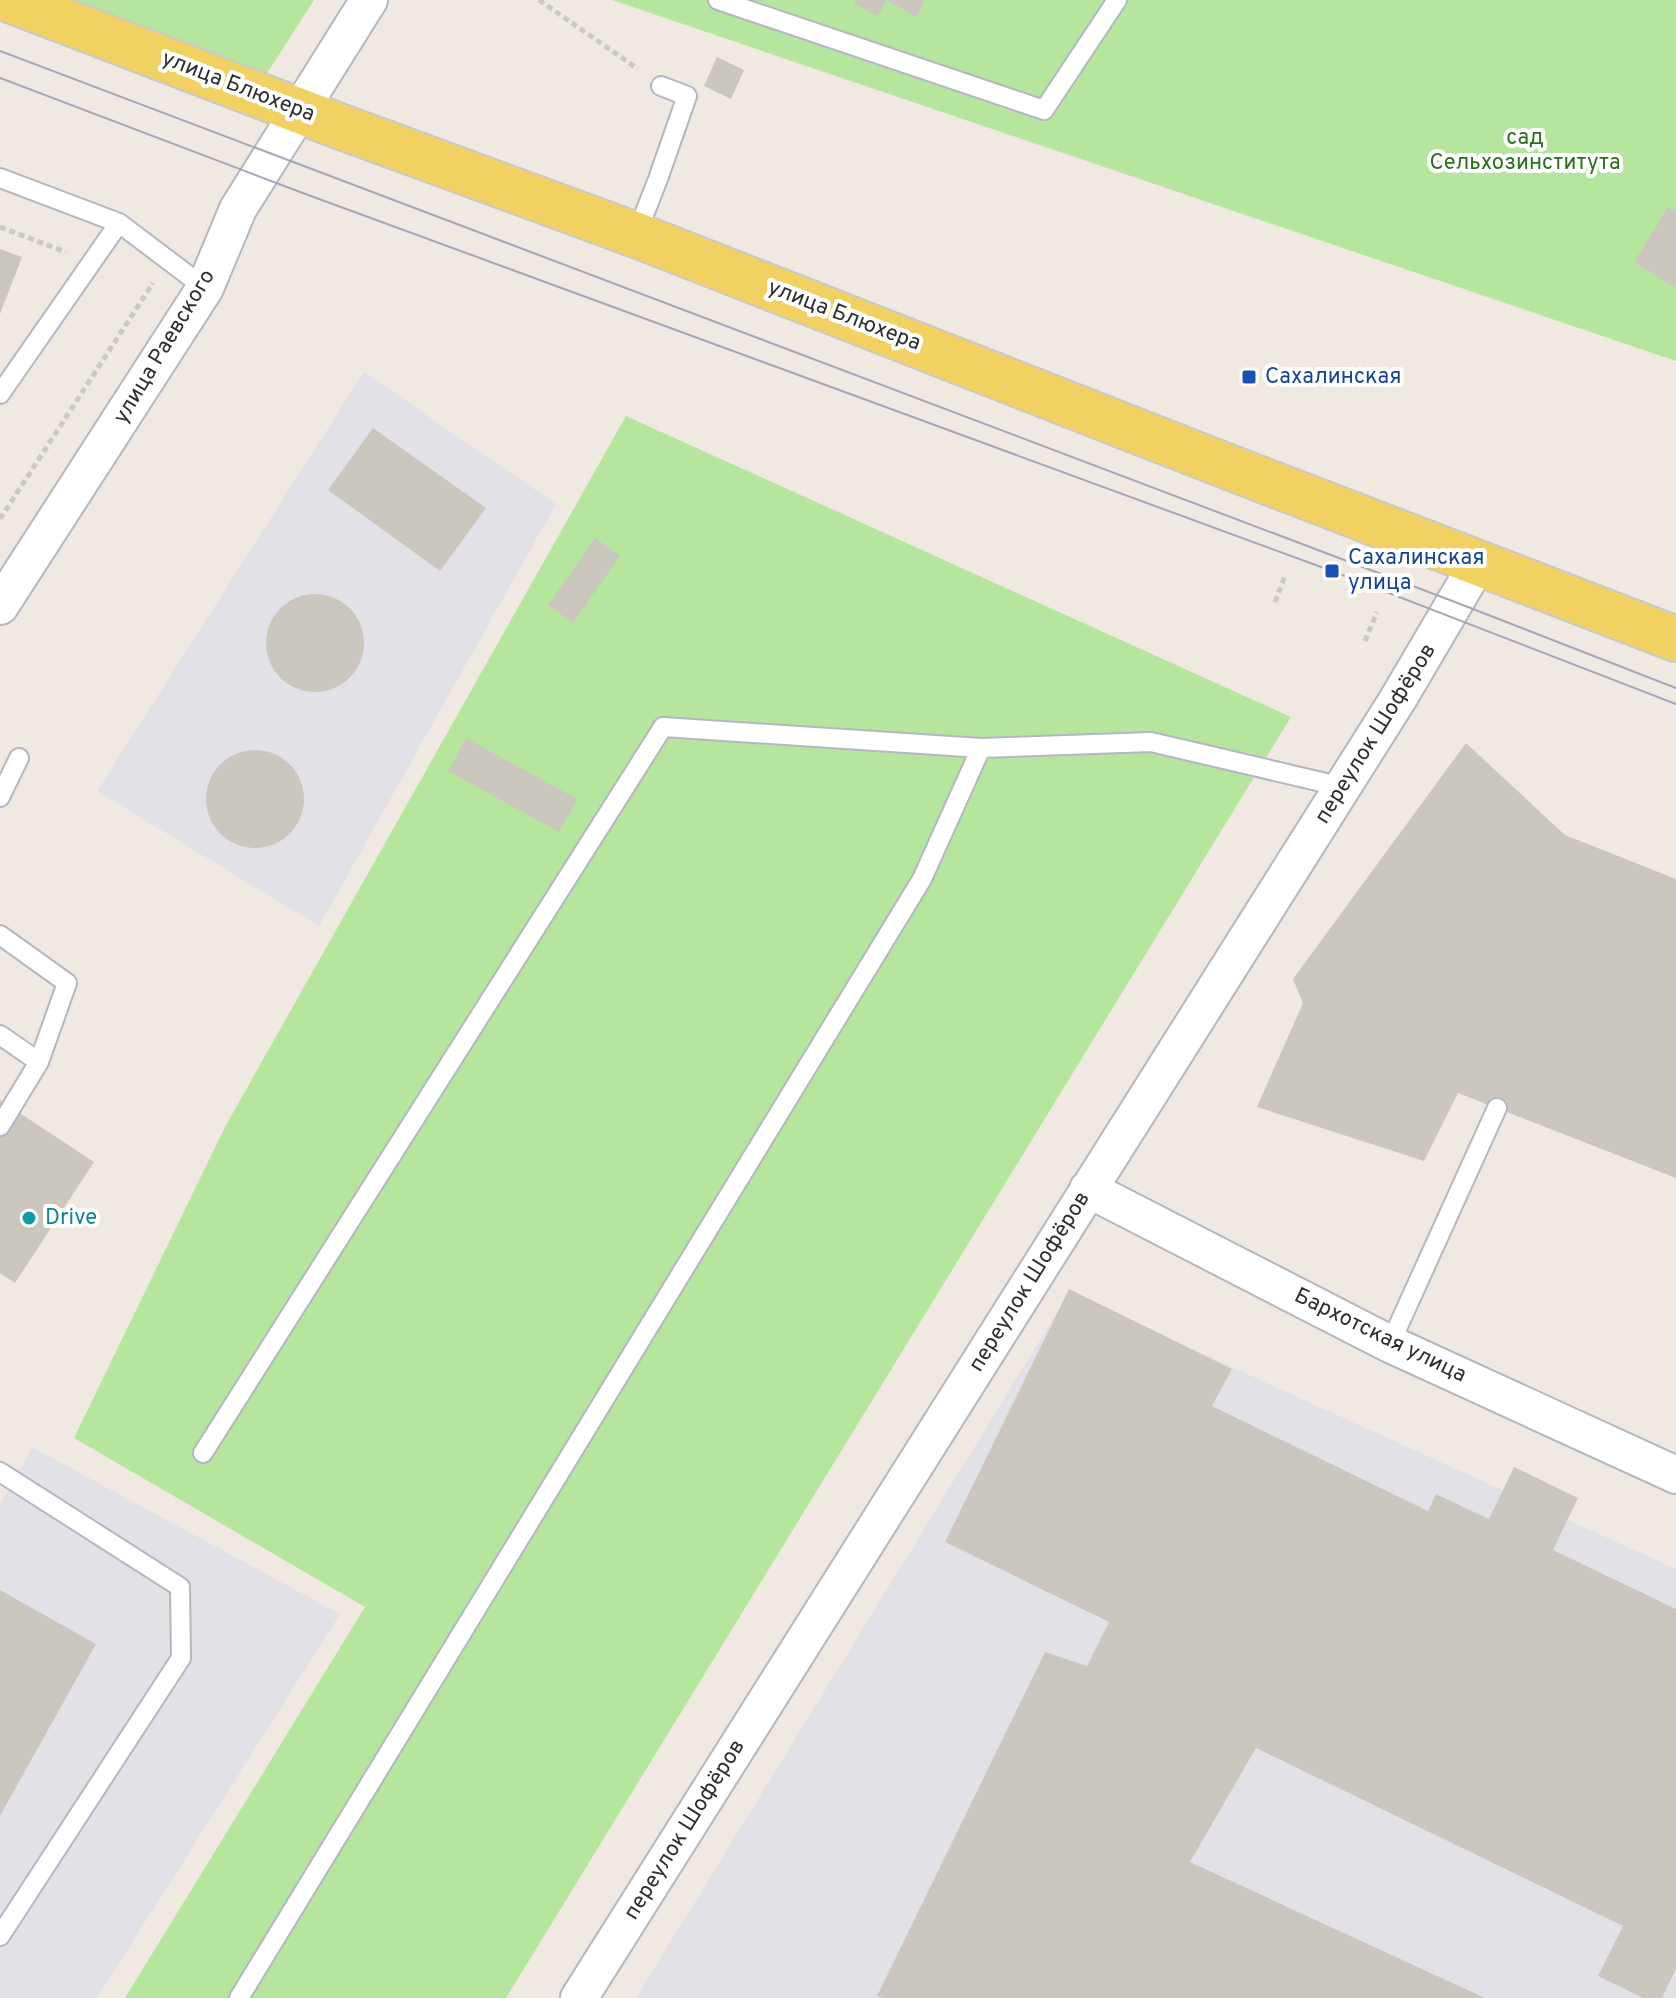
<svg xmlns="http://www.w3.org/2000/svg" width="1676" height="1998" viewBox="0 0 1676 1998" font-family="Overpass,sans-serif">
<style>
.industrial{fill:#e3e1e8}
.green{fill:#b6e59e}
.building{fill:#cbc7bf}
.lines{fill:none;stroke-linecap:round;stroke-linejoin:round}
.lane-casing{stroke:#b4b7c1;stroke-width:22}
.street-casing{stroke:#b4b7c1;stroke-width:40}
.primary-casing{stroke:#c9c9c9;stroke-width:48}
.path{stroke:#c9c9c9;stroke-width:5;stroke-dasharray:6 4;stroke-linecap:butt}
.lane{stroke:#fff;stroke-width:18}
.street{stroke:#fff;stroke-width:36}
.primary{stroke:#f2d163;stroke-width:44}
.tram{stroke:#a3a6b8;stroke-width:2}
.transit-dot{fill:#1a4fb4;stroke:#fff;stroke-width:3}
.culture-dot{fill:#0f9aa8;stroke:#fff;stroke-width:3}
.labels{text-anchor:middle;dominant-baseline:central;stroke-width:8;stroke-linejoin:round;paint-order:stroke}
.street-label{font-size:22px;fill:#2e2e2e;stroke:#fff}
.park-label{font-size:22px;fill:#2c6e1b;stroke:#fff}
.transit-label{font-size:22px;fill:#164399;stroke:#fff;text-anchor:start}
.culture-label{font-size:22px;fill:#0d838f;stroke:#fff;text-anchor:start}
</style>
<rect width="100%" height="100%" fill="#efe9e1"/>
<path class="industrial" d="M 364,372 L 556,504 L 319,926 L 97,791 Z
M 1069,1293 L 1676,1569 L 1676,1998 L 636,1998 Z
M 32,1447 L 340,1614 L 97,1998 L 0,1998 L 0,1505 Z"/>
<path class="green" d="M 61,0 L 314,0 L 264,78 Z
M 612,0 L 1676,0 L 1676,361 Z
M 626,416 L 1291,717 L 506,1998 L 125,1998 L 365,1607 L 74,1438 L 225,1127 Z"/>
<path class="building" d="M 856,0 L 925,0 L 916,17 L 887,0 L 878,16 L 854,4 Z
M 717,57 L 744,70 L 731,99 L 704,86 Z
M 1668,207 L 1676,213 L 1676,288 L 1634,262 Z
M 0,249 L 22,257 L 0,314 Z
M 373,428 L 486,508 L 440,571 L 328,490 Z
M 595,538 L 620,556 L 573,623 L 548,605 Z
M266 643a49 49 0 1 1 98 0a49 49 0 1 1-98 0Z
M 466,738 L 577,799 L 559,832 L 448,771 Z
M 1466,743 L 1565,835 L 1676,879 L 1676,1178 L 1458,1093 L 1424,1161 L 1257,1107 L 1303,1003 L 1293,979 Z
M206 799a49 49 0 1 1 98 0a49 49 0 1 1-98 0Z
M 0,1100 L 94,1162 L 15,1283 L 0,1273 Z
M 1069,1289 L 1232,1369 L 1212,1406 L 1428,1511 L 1436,1494 L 1489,1519 L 1514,1467 L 1578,1498 L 1553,1550 L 1676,1609 L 1676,1969 L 1662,1998 L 1643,1998 L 1598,1976 L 1623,1926 L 1256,1748 L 1190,1862 L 1485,1998 L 882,1998 L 877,1996 L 1045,1652 L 1087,1666 L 1109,1622 L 945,1542 Z
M 0,1590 L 96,1644 L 0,1816 Z"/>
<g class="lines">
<defs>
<path id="lane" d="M 718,0 L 1044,110 L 1117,0
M 0,178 L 119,223 L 205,288
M 636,235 L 658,179 L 687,96 L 661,86
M 0,394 L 119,223
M 0,797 L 19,758
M 0,935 L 67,983 L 39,1062
M 0,1035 L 39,1062 L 0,1126
M 1390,1344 L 1497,1108
M 203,1453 L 663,727 L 981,748 L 1151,742 L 1343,787
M 0,1472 L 180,1587 L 181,1658 L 0,1936
M 239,1998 L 922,879 L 981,748"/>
<path id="street" d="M 0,606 L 205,288 L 238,209 L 369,0
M 1088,1189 L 1390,1344 L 1676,1475
M 579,1998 L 1398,699 L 1478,563"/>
<path id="primary" d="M 10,0 L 339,126 L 636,235 L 1221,464 L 1676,639"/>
</defs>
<use href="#lane" class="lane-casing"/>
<use href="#street" class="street-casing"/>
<use href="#primary" class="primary-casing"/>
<path class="path" d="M 539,0 L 638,69
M 0,227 L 66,252
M 0,519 L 153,283
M 1275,602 L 1285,576
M 1365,641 L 1377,612"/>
<use href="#lane" class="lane"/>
<use href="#street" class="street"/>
<use href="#primary" class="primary"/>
<path class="tram" d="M 0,51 L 1455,602 L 1676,688
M 0,78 L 300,192 L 1332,571 L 1676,704"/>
</g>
<g class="transit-dot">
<rect x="1241" y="369" width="16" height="16" rx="4"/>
<rect x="1324" y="563" width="16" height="16" rx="4"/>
</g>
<circle class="culture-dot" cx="29" cy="1218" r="8"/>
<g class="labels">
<g class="street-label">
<text transform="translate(238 87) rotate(21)">улица Блюхера</text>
<text transform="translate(844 316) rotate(21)">улица Блюхера</text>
<text transform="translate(165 347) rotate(-59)">улица Раевского</text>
<text transform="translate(1376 734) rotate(-58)">переулок Шофёров</text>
<text transform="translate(1030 1282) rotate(-58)">переулок Шофёров</text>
<text transform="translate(1380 1336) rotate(26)">Бархотская улица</text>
<text transform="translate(685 1830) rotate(-58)">переулок Шофёров</text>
</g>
<g class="park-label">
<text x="1525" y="138">сад<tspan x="1525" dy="25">Сельхозинститута</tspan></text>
</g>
<g class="transit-label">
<text x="1265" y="377">Сахалинская</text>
<text x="1348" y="558">Сахалинская<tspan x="1348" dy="25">улица</tspan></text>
</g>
<g class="culture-label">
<text x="45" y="1218">Drive</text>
</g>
</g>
</svg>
